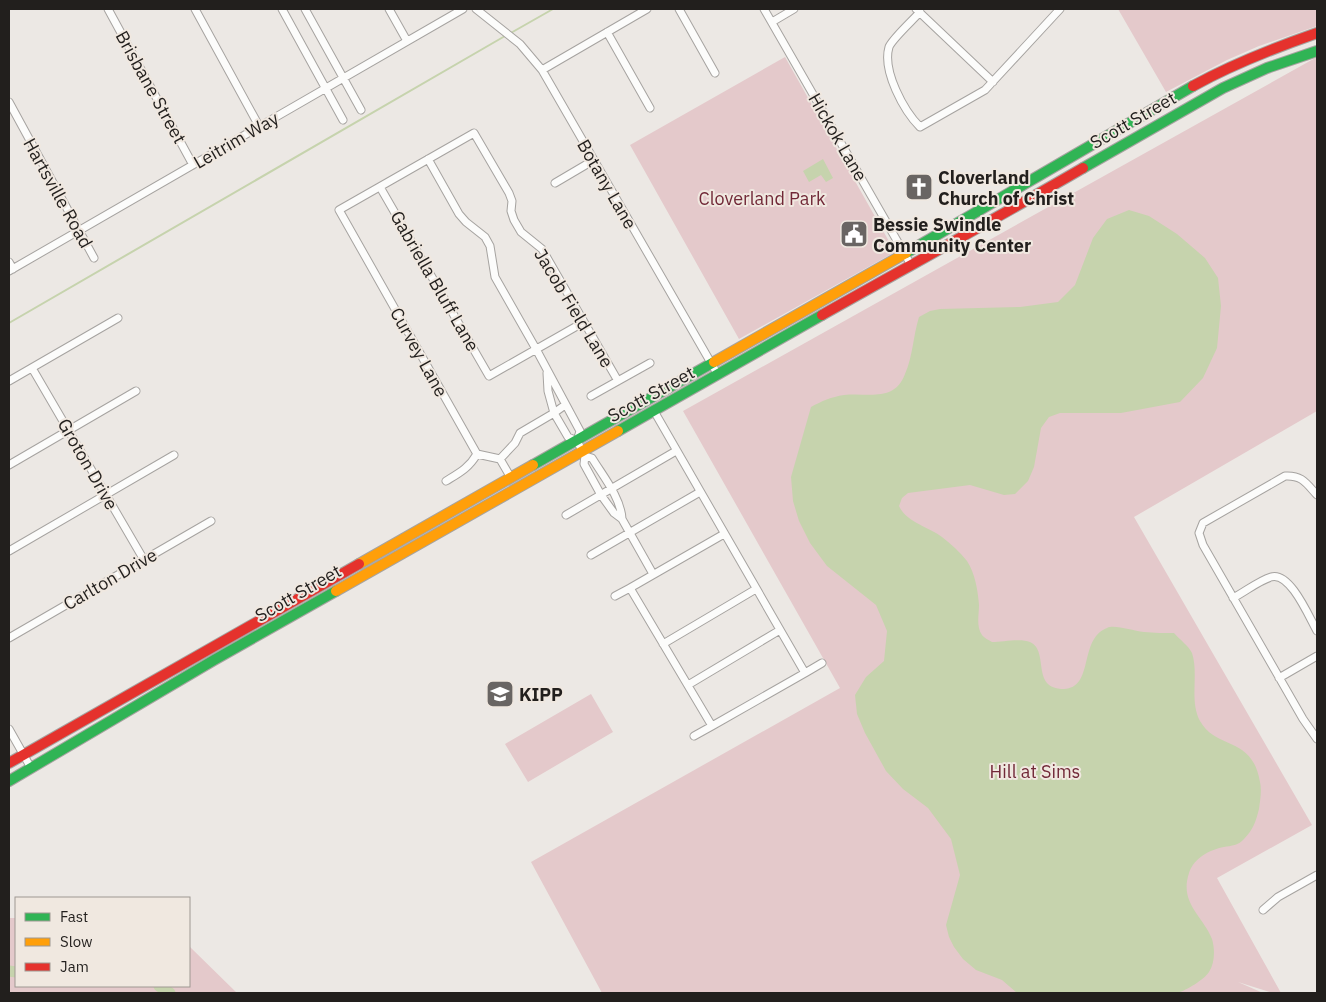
<svg xmlns="http://www.w3.org/2000/svg" width="1326" height="1002" viewBox="0 0 1326 1002" font-family="'IBM Plex Sans',sans-serif">
<style>
.green{fill:#e4c9cb}
.water{fill:#c6d3ad}
.lines{fill:none;stroke-linecap:round;stroke-linejoin:round}
.stream{stroke:#c6d3ad;stroke-width:2}
.river{stroke:#c6d3ad;stroke-width:11}
.street-casing{stroke:#a6a3a0;stroke-width:9}
.fast-casing{stroke:#a6a3a0;stroke-width:12}
.slow-casing{stroke:#a6a3a0;stroke-width:12}
.jam-casing{stroke:#a6a3a0;stroke-width:12}
.street{stroke:#fcfcfb;stroke-width:7}
.fast{stroke:#30b455;stroke-width:10}
.slow{stroke:#ff9f0a;stroke-width:10}
.jam{stroke:#e5322d;stroke-width:10}
.labels{text-anchor:middle;dominant-baseline:central;stroke-width:4;stroke-linejoin:round;paint-order:stroke}
.street-label{font-size:18px;fill:#221f1d;stroke:#f0e8e0}
.poi-label{font-size:18px;font-weight:bold;fill:#221f1d;stroke:#f0e8e0;text-anchor:start}
.park-label{font-size:18px;fill:#712837;stroke:#f0e8e0}
</style>
<rect width="100%" height="100%" fill="#ece8e4"/>
<path class="green" d="M 1118,9 L 1317,9 L 1317,26 L 1259,46 L 1227,60 L 1166,92 Z
M 785,57 L 895,252 L 739,339 L 630,145 Z
M 1317,57 L 1317,411 L 1134,517 L 1312,825 L 1217,878 L 1281,993 L 1273,993 L 1238,982 L 1263,993 L 602,993 L 531,862 L 840,688 L 683,411 Z
M 591,694 L 613,732 L 528,782 L 505,744 Z
M 9,918 L 16,918 L 16,986 L 189,986 L 189,946 L 237,993 L 9,993 Z"/>
<path class="water" d="M 823,159 L 833,178 L 826,182 L 821,175 L 809,182 L 803,171 Z
M 1129,210 L 1149,216 L 1177,234 L 1205,258 L 1218,278 L 1221,306 L 1217,348 L 1203,378 L 1180,402 L 1121,413 L 1060,413 L 1049,417 L 1041,428 L 1034,467 L 1028,481 L 1015,494 L 1004,495 L 970,485 L 908,493 L 902,498 L 899,506 C 906,522 929,527 942,537 C 951,544 960,552 967,561 C 975,573 978,591 979,605 C 979,615 976,626 982,635 C 984,638 989,640 992,642 C 1002,642 1021,638 1030,642 C 1050,651 1030,689 1064,689 C 1093,688 1080,643 1103,630 C 1105,629 1108,627 1110,627 C 1120,626 1133,631 1144,632 C 1154,633 1164,633 1174,633 C 1179,639 1189,646 1192,653 C 1199,674 1189,701 1200,721 C 1217,751 1252,735 1260,782 C 1262,790 1260,801 1259,809 C 1256,821 1253,830 1244,839 C 1239,845 1231,846 1224,847 C 1209,850 1194,858 1189,873 C 1179,903 1203,916 1212,939 C 1215,949 1215,963 1209,972 C 1204,980 1186,990 1178,993 L 1017,993 L 1002,980 L 976,970 L 963,959 L 954,947 L 949,937 L 946,925 L 960,875 L 951,839 L 928,808 L 903,789 L 886,771 L 865,733 L 857,714 L 855,695 L 866,677 L 884,661 L 887,631 L 876,605 L 827,566 L 810,543 L 799,521 L 793,501 L 791,477 L 811,407 C 822,401 831,397 844,395 C 868,392 894,403 905,374 C 913,356 913,336 919,317 L 930,311 L 940,309 L 1020,307 L 1058,302 L 1075,285 L 1093,238 L 1107,219 Z"/>
<g class="lines">
<path class="stream" d="M 509,34 L 553,9
M 9,323 L 505,36"/>
<path class="river" d="M 9,971 L 16,972
M 159,986 L 170,993"/>
<defs>
<path id="street" d="M 108,9 L 193,165
M 195,9 L 259,126
M 282,9 L 343,120
M 305,9 L 361,110
M 389,9 L 407,41
M 476,9 L 520,44 L 542,70 L 718,375
M 679,9 L 715,73
M 764,9 L 911,265
M 916,9 L 993,82
M 920,12 C 913,20 892,39 889,47 C 882,71 904,111 920,127 L 985,90 L 1060,9
M 772,22 L 794,9
M 607,32 L 650,108
M 542,70 L 647,9
M 9,102 L 94,258
M 428,159 L 459,214 L 466,222 L 485,237 L 490,246 L 495,277 L 536,349 L 580,431 L 577,441
M 555,183 L 594,160
M 380,187 L 489,376 L 584,322
M 9,262 L 13,269
M 9,271 L 463,9
M 32,368 L 144,560
M 547,373 L 548,391 L 554,413 L 568,437 L 577,441 L 585,456 L 584,464 L 601,495 L 614,513 L 622,519 C 621,498 603,476 592,458 L 585,456
M 9,381 L 118,318
M 591,396 L 650,363
M 654,411 L 805,673 L 712,726 L 630,588 L 724,534
M 500,459 L 515,443 L 520,433 L 554,413 L 565,405
M 9,465 L 136,391
M 511,478 L 500,459 L 477,454 L 339,210 L 474,133 L 509,193 L 512,201 L 511,211 L 514,220 L 521,232 L 542,249 L 618,381
M 446,481 C 459,473 469,468 477,454
M 1317,495 C 1306,483 1302,475 1285,476 L 1203,523 L 1199,533 L 1203,545 L 1303,719 L 1317,739
M 566,515 L 676,451
M 622,519 L 653,574
M 9,551 L 174,455
M 591,555 L 700,492
M 615,596 L 630,588
M 1233,598 C 1245,592 1258,581 1271,577 C 1290,571 1309,617 1317,631
M 9,638 L 211,521
M 663,644 L 756,589
M 805,673 L 822,663
M 1279,678 L 1317,656
M 688,685 L 780,630
M 9,729 L 31,768
M 694,736 L 712,726
M 1263,910 L 1278,897 L 1317,875"/>
<path id="fast" d="M 1083,168 L 1223,88 L 1267,68 L 1317,51
M 906,253 L 1193,86
M 618,431 L 822,315
M 533,465 L 714,362
M 9,781 L 214,660 L 336,591"/>
<path id="slow" d="M 714,362 L 906,253
M 359,564 L 533,465
M 336,591 L 618,431"/>
<path id="jam" d="M 1193,86 C 1233,64 1274,48 1317,33
M 822,315 C 909,266 997,218 1083,168
M 9,763 L 359,564"/>
</defs>
<use href="#street" class="street-casing"/>
<use href="#fast" class="fast-casing"/>
<use href="#slow" class="slow-casing"/>
<use href="#jam" class="jam-casing"/>
<use href="#street" class="street"/>
<use href="#fast" class="fast"/>
<use href="#slow" class="slow"/>
<use href="#jam" class="jam"/>
</g>
<defs>
<symbol id="church-square" viewBox="-11 -11 22 22"><rect x="-9" y="-9" width="18" height="18" rx="4" fill="#696563" stroke="#f0e8e0"/><path d="M-1.2-6h2.4v3.5h3.3v2.4h-3.3V6h-2.4V-.1h-3.3v-2.4h3.3Z" fill="#fff"/></symbol>
<symbol id="civic-square" viewBox="-11 -11 22 22"><rect x="-9" y="-9" width="18" height="18" rx="4" fill="#696563" stroke="#f0e8e0"/><path d="M-.6-6.5H3V-4.5H.6V-3L4-1V1h2V6H-6V1h2V-1L-.6-3ZM-1.2 2.5V6h2.4V2.5Z" fill="#fff"/></symbol>
<symbol id="school-square" viewBox="-11 -11 22 22"><rect x="-9" y="-9" width="18" height="18" rx="4" fill="#696563" stroke="#f0e8e0"/><path d="M0-5L7-2L0 1L-7-2ZM-4 1L0 2.5L4 1V4Q0 6-4 4Z" fill="#fff"/></symbol>
</defs>
<g fill-rule="evenodd">
<use href="#church-square" x="903" y="171" width="32" height="32"/>
<use href="#civic-square" x="838" y="218" width="32" height="32"/>
<use href="#school-square" x="484" y="678" width="32" height="32"/>
</g>
<g class="labels">
<g class="street-label">
<text transform="translate(151 87) rotate(61)">Brisbane Street</text>
<text transform="translate(1133 120) rotate(-30)">Scott Street</text>
<text transform="translate(838 137) rotate(60)">Hickok Lane</text>
<text transform="translate(236 140) rotate(-30)">Leitrim Way</text>
<text transform="translate(607 184) rotate(60)">Botany Lane</text>
<text transform="translate(58 193) rotate(61)">Hartsville Road</text>
<text transform="translate(435 281) rotate(60)">Gabriella Bluff Lane</text>
<text transform="translate(574 308) rotate(59)">Jacob Field Lane</text>
<text transform="translate(419 352) rotate(61)">Curvey Lane</text>
<text transform="translate(651 394) rotate(-29)">Scott Street</text>
<text transform="translate(88 464) rotate(60)">Groton Drive</text>
<text transform="translate(110 579) rotate(-30)">Carlton Drive</text>
<text transform="translate(298 593) rotate(-30)">Scott Street</text>
</g>
<g class="poi-label">
<text x="938" y="177">Cloverland<tspan x="938" dy="21">Church of Christ</tspan></text>
<text x="873" y="224">Bessie Swindle<tspan x="873" dy="21">Community Center</tspan></text>
<text x="519" y="694">KIPP</text>
</g>
<g class="park-label">
<text x="762" y="198">Cloverland Park</text>
<text x="1035" y="771">Hill at Sims</text>
</g>
</g>
<rect width="1326" height="1002" fill="none" stroke="#221f1d" stroke-width="20"/>
<rect x="15" y="897" width="175" height="90" fill="#f0e8e0" stroke="#9e9892"/>
<rect x="25" y="913" width="25" height="8" fill="#30b455" stroke="#9e9892"/>
<text x="60" y="922" font-size="15" fill="#221f1d">Fast</text>
<rect x="25" y="938" width="25" height="8" fill="#ff9f0a" stroke="#9e9892"/>
<text x="60" y="947" font-size="15" fill="#221f1d">Slow</text>
<rect x="25" y="963" width="25" height="8" fill="#e5322d" stroke="#9e9892"/>
<text x="60" y="972" font-size="15" fill="#221f1d">Jam</text>
</svg>
